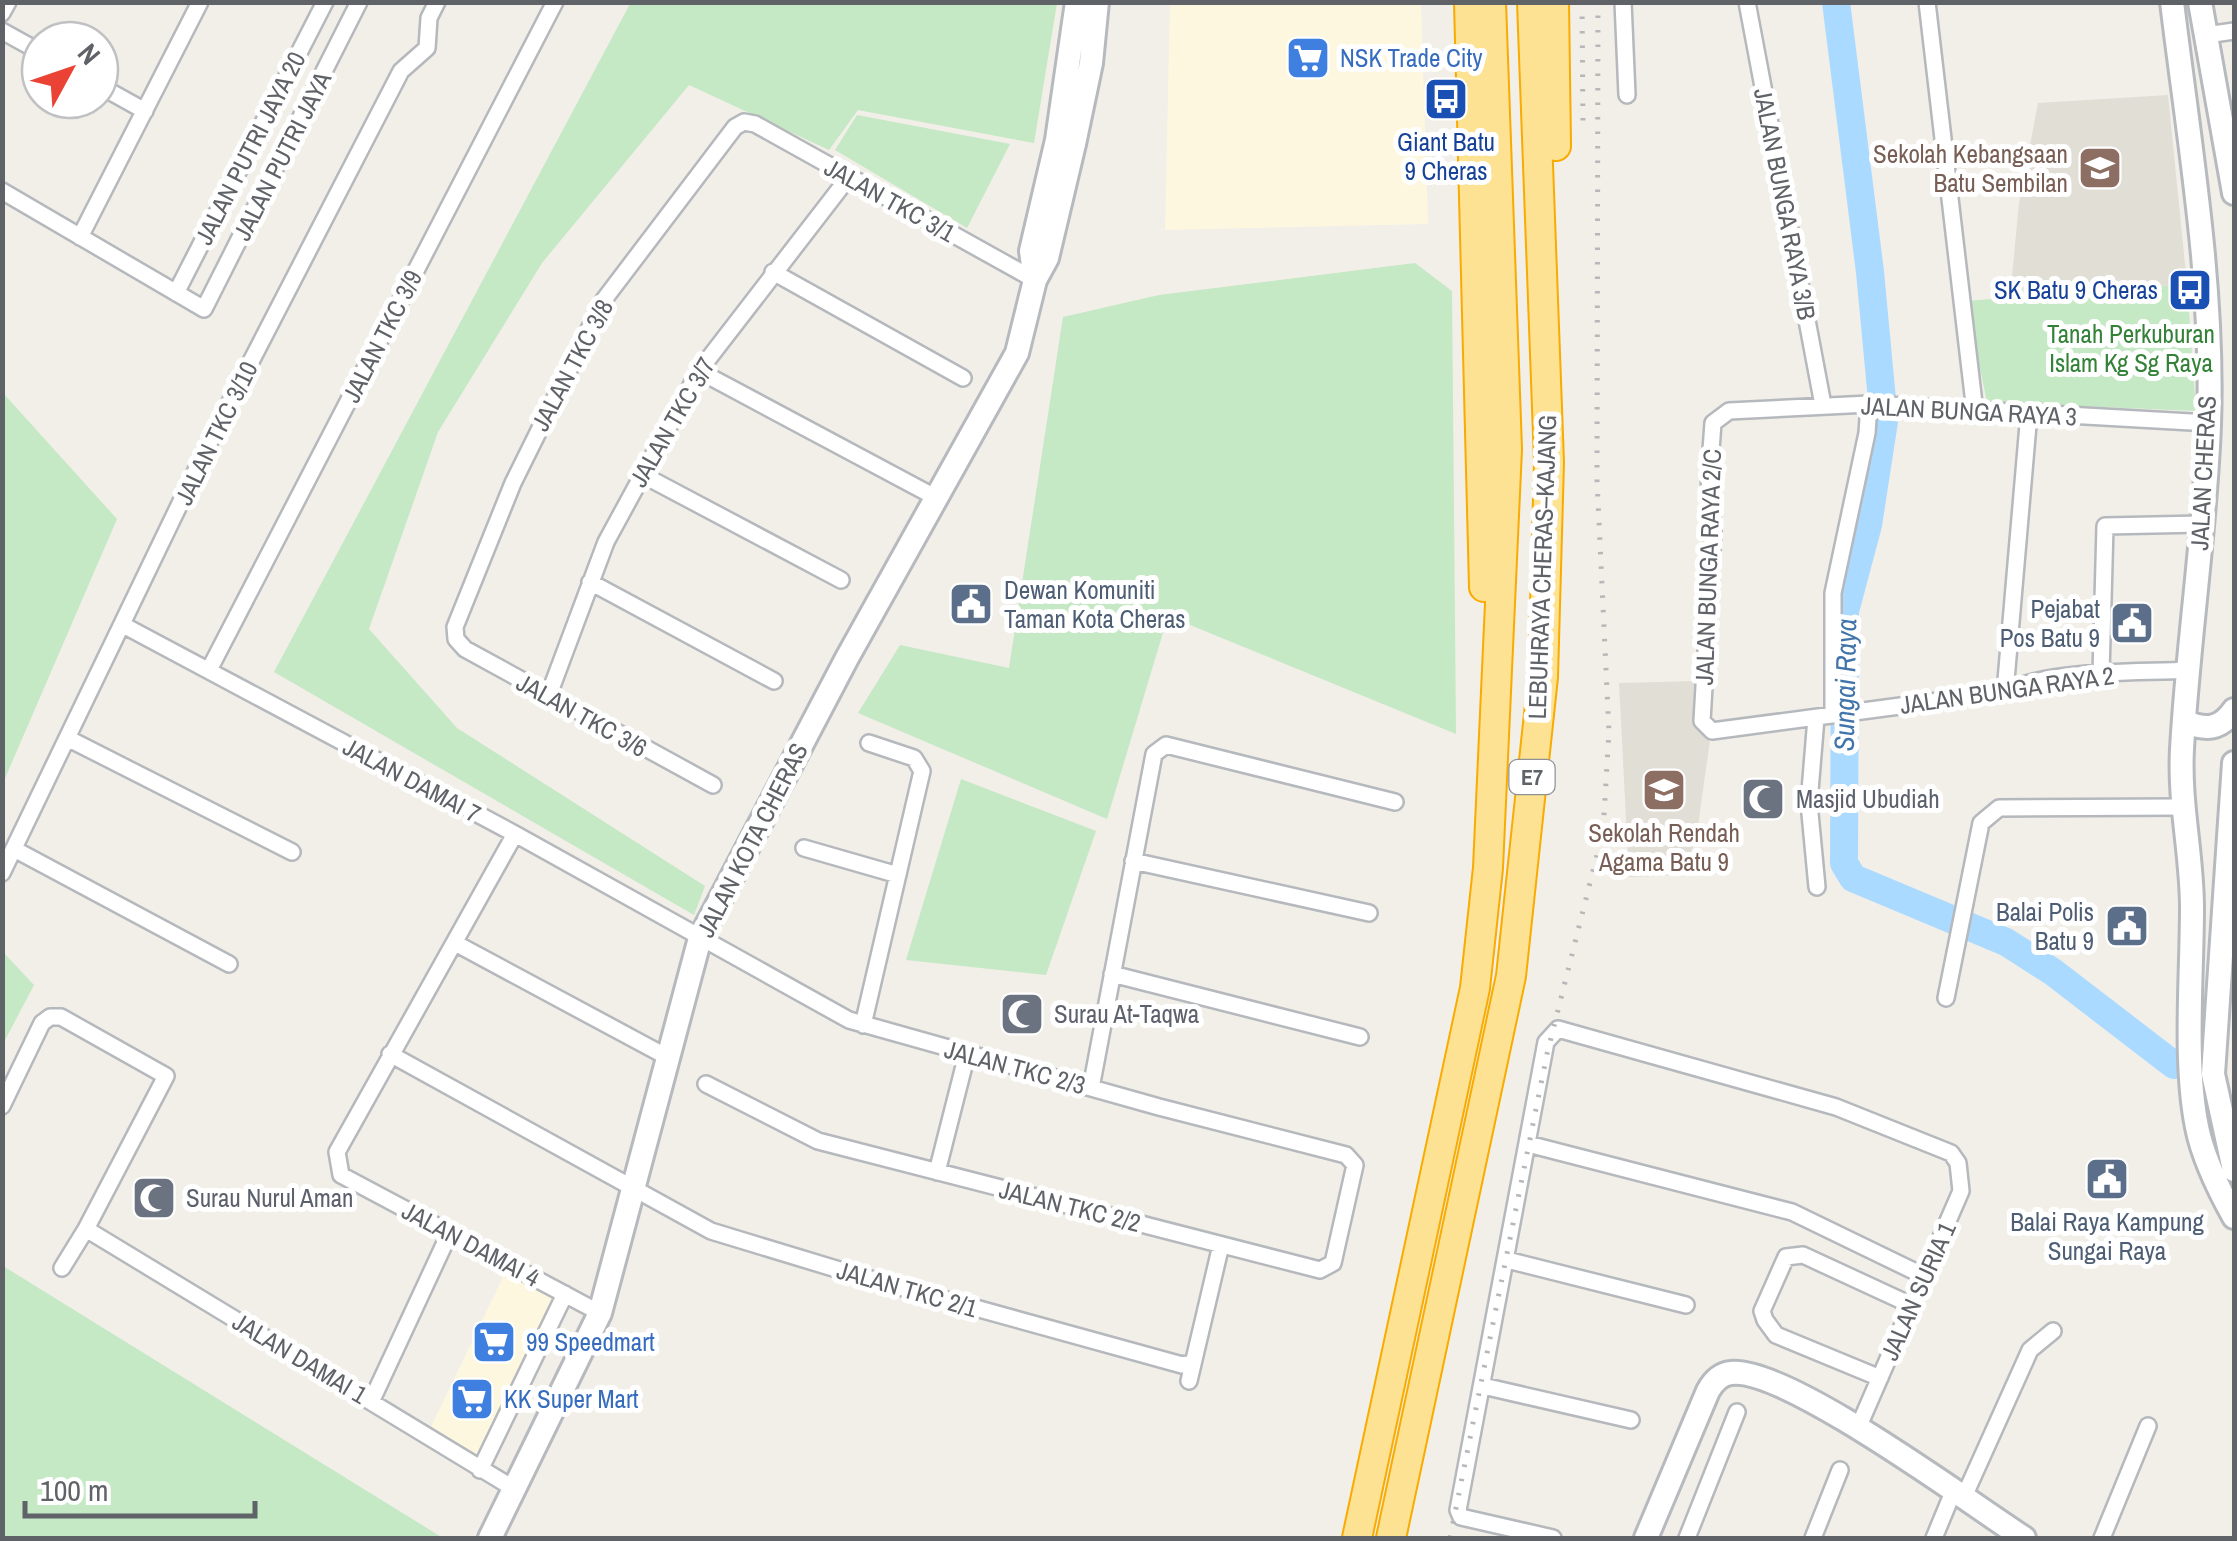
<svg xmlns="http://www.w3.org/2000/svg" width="2237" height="1541" viewBox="0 0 2237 1541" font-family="'Archivo Narrow',sans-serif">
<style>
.commercial{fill:#fef7e0}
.education{fill:#e1ded6}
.green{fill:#c5e8c5}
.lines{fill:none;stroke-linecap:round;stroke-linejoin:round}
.river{stroke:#aadaff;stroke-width:28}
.street-casing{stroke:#b5b8bc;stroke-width:20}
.secondary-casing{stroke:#b6babf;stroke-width:28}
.highway-casing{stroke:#f9ab00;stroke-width:32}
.street{stroke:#fff;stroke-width:15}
.secondary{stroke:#fff;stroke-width:22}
.highway{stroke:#fde293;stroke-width:28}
.rail{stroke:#b6b7b8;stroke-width:5;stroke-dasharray:2.5 12;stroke-linecap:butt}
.labels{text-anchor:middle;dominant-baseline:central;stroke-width:10;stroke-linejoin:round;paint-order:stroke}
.shield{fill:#fff;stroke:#8f9295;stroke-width:2.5}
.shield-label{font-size:22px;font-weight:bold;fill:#5f6368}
.shop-label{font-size:25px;fill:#366cbe;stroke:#fff;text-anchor:start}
.transit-label{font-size:25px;fill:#164399;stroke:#fff}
.street-label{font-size:25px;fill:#5f6368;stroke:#fff}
.education-label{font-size:25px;fill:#785e54;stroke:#fff;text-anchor:end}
.park-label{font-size:25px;fill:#348238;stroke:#fff}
.service-label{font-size:25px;fill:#4e5e75;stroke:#fff;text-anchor:end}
.worship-label{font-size:25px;fill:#5b616d;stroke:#fff;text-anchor:start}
.water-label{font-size:28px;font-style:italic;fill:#4174aa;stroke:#fff}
</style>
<rect width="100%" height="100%" fill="#f1efe8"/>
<path class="commercial" d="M 1170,3 L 1421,3 L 1428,224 L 1165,230 Z
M 506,1271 L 558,1298 L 478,1460 L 429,1431 Z"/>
<path class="education" d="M 2168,95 L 2187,284 L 2010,297 L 2019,203 L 2038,103 Z
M 1697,681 L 1700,729 L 1710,740 L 1696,840 L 1682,875 L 1629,877 L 1619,683 Z"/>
<path class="green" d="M 631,2 L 1057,3 L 1034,143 L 858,110 L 829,150 L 689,85 L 542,263 L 438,432 L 369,629 L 457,728 L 705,886 L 694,915 L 274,672 Z
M 857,115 L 1010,144 L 967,228 L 835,150 Z
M 1415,263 L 1452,291 L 1456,734 L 1168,616 L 1107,819 L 858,713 L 900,645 L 1009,668 L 1063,317 L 1159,295 Z
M 2187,284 L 2196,411 L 1987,402 L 1966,301 Z
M 3,393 L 117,519 L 3,783 Z
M 961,779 L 1096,831 L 1046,975 L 906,960 Z
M 3,952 L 34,985 L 3,1044 Z
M 3,1266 L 443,1538 L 3,1538 Z"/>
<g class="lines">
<path class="river" d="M 1836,2 L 1870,272 L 1884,421 L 1868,525 L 1845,611 L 1844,863 L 1853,878 L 2006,942 L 2053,972 L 2174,1065"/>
<defs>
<path id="street" d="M 1623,2 L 1627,95
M 1747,2 L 1823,405
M 1927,2 L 1975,412
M 2,13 L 8,2
M 2,31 L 40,52
M 2206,35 L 2234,31
M 100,86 L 145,111
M 2,191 L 204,309 L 359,2
M 80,237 L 200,2
M 773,272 L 963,378
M 176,293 L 325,2
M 699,371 L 935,497
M 641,474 L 841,580
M 590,582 L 774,681
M 123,625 L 515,834 L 849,1020 L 1159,1107 L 1346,1155 L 1355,1165 L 1333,1263 L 1320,1270 L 818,1141 L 706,1084
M 209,670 L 555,2
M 2189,670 C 2137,673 2051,669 2005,692 L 1712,731 L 1702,721 L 1713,531 L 1709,477 L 1713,423 L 1729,411 L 1869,404 L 2209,423
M 2101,674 L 2105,526 L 2202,524
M 2005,692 L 2029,413
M 548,697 L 606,542 L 699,371 L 848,178
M 1833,715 L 1833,593 L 1867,433 L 1869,404
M 1816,718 L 1809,803 L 1817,887
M 69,739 L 292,852
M 713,785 L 465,649 L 456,639 L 455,627 L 513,483 L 603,301 L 735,127 L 744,122 L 755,124 L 1035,280
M 515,834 L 337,1152 L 341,1175 L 600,1313
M 804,848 L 898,875
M 14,849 L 229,964
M 1133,861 L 1369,913
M 2,873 L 213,435 L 401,71 L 427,48 L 429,18 L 437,2
M 455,943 L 669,1058
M 1112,974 L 1360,1037
M 1946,998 L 1981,823 L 1999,808 L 2181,807
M 863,1025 L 922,771 L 914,758 L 869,743
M 390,1054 L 711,1231 L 856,1275 L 1182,1365 L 1191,1363
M 1091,1088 L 1154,754 L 1166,745 L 1395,802
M 2,1106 L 42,1023 L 50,1017 L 61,1017 L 166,1076 L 86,1229 L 62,1268
M 1528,1144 L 1792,1212 L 1924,1276
M 937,1172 L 967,1054
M 86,1229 L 513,1488
M 1507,1260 L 1686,1305
M 1880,1378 L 1776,1335 L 1765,1320 L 1762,1311 L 1786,1257 L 1803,1255 L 1911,1305
M 1189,1381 L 1221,1245
M 1483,1386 L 1631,1420
M 371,1402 L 450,1232
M 480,1470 L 565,1294
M 1963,1499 L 2030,1350 L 2053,1331
M 1553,1538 L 1461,1517 L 1458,1510 L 1546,1042 L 1558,1029 L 1836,1107 L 1951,1153 L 1958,1163 L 1961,1191 L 1858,1428
M 1687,1538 L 1737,1412
M 1813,1538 L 1840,1470
M 1934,1538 L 1953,1492
M 2102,1538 L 2148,1426"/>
<path id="secondary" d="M 2172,2 C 2189,142 2214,284 2209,425 C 2205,533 2188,641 2182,749 C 2179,804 2192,854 2192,908 C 2192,974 2184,1063 2197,1127 C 2203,1158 2219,1190 2234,1217
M 2200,2 L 2234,193
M 1035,280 L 1031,251 L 1057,140 L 1077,2
M 2185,722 C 2206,730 2220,730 2234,710
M 2234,763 L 2213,1074 L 2234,1170
M 490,1538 L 600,1313 L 700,938 L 847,658 L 1017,353 L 1035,280 L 1047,258 L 1074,144 L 1091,63 L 1097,2
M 1646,1538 L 1708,1391 C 1713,1382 1720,1374 1731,1373 C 1785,1366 1971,1504 2024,1538"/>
<path id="highway" d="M 1469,2 L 1484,587
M 1554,2 L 1556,146
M 1357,1538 L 1475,988 L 1488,868 L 1507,449 L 1491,2
M 1391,1538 L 1511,976 L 1543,677 L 1549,462 L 1532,2"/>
</defs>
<use href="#street" class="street-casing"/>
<use href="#secondary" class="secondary-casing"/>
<use href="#highway" class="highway-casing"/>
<use href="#street" class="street"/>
<use href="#secondary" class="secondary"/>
<use href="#highway" class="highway"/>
<path class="rail" d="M 1582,2 L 1583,125
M 1450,1538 L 1547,1054 L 1603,831 L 1609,732 L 1597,480 L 1598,2"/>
</g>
<defs>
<symbol id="supermarket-square" viewBox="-11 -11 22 22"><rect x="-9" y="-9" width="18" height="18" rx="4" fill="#3f7fe0" stroke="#fff"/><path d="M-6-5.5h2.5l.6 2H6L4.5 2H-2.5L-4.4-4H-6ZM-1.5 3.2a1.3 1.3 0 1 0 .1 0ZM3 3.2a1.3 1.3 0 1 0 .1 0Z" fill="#fff"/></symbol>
<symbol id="bus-square" viewBox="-11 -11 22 22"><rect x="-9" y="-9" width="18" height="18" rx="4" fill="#1a4fb4" stroke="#fff"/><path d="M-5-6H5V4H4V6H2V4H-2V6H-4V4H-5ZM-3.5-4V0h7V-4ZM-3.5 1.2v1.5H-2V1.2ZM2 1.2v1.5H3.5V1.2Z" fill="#fff"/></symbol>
<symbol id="school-square" viewBox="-11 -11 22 22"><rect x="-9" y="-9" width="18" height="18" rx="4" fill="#8d6e63" stroke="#fff"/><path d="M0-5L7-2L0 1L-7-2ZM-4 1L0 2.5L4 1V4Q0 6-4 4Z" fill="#fff"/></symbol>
<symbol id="civic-square" viewBox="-11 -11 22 22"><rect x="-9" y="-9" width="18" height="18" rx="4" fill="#5c6f8a" stroke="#fff"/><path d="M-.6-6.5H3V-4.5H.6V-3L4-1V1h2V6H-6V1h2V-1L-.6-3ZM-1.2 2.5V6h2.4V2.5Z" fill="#fff"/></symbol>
<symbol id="mosque-square" viewBox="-11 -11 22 22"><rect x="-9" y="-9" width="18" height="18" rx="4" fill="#6b7280" stroke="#fff"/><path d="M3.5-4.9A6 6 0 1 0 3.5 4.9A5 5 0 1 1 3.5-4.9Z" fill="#fff"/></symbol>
</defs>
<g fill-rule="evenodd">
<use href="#supermarket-square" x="1283" y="33" width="50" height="50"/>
<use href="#bus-square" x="1421" y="74" width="50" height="50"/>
<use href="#school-square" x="2075" y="143" width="50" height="50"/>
<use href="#bus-square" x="2165" y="265" width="50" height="50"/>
<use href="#civic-square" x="946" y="579" width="50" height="50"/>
<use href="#civic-square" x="2107" y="598" width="50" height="50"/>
<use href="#school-square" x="1639" y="765" width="50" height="50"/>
<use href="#mosque-square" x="1738" y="774" width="50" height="50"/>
<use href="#civic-square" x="2102" y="901" width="50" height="50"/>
<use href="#mosque-square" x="997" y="989" width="50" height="50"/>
<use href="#civic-square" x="2082" y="1154" width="50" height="50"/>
<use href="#mosque-square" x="129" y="1173" width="50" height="50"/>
<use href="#supermarket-square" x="469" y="1317" width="50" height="50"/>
<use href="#supermarket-square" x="447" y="1374" width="50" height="50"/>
</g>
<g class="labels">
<rect class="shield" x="1509.5" y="760" width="45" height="34" rx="8"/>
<g class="shield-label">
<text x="1532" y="777">E7</text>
</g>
<g class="shop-label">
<text x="1340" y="58">NSK Trade City</text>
<text x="526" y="1342">99 Speedmart</text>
<text x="504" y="1399">KK Super Mart</text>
</g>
<g class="transit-label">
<text x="1446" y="142">Giant Batu<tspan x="1446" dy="29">9 Cheras</tspan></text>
<text x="2158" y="290" text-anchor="end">SK Batu 9 Cheras</text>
</g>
<g class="street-label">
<text transform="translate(250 148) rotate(-63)">JALAN PUTRI JAYA 20</text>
<text transform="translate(282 156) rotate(-63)">JALAN PUTRI JAYA</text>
<text transform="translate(890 200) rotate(29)">JALAN TKC 3/1</text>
<text transform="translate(1785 204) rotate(79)">JALAN BUNGA RAYA 3/B</text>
<text transform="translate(382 336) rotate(-63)">JALAN TKC 3/9</text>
<text transform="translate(572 365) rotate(-62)">JALAN TKC 3/8</text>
<text transform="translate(1969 411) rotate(3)">JALAN BUNGA RAYA 3</text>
<text transform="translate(672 422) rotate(-60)">JALAN TKC 3/7</text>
<text transform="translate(216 433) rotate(-64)">JALAN TKC 3/10</text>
<text transform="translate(2203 473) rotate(-87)">JALAN CHERAS</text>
<text transform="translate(1542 567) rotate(-88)">LEBUHRAYA CHERAS–KAJANG</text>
<text transform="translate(1708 567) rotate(-88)">JALAN BUNGA RAYA 2/C</text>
<text transform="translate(2007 690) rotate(-8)">JALAN BUNGA RAYA 2</text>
<text transform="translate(582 715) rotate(29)">JALAN TKC 3/6</text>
<text transform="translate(412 780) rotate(28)">JALAN DAMAI 7</text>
<text transform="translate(752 840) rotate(-63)">JALAN KOTA CHERAS</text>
<text transform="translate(1015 1067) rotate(15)">JALAN TKC 2/3</text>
<text transform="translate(1070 1206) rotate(14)">JALAN TKC 2/2</text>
<text transform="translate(471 1244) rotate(28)">JALAN DAMAI 4</text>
<text transform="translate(907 1289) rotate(16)">JALAN TKC 2/1</text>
<text transform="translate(1918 1291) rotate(-66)">JALAN SURIA 1</text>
<text transform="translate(300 1358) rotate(31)">JALAN DAMAI 1</text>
</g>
<g class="education-label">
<text x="2068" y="154">Sekolah Kebangsaan<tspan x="2068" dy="29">Batu Sembilan</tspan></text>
<text x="1664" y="833" text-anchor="middle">Sekolah Rendah<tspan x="1664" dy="29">Agama Batu 9</tspan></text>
</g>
<g class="park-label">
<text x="2131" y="334">Tanah Perkuburan<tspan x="2131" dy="29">Islam Kg Sg Raya</tspan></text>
</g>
<g class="service-label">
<text x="1004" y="590" text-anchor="start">Dewan Komuniti<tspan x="1004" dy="29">Taman Kota Cheras</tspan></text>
<text x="2100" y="609">Pejabat<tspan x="2100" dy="29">Pos Batu 9</tspan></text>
<text x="2094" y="912">Balai Polis<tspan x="2094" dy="29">Batu 9</tspan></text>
<text x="2107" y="1222" text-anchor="middle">Balai Raya Kampung<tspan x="2107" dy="29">Sungai Raya</tspan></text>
</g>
<g class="worship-label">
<text x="1796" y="799">Masjid Ubudiah</text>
<text x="1054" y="1014">Surau At-Taqwa</text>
<text x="186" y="1198">Surau Nurul Aman</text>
</g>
<g class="water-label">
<text transform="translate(1845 685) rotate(-89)">Sungai Raya</text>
</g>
</g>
<rect width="2237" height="1541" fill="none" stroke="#5f6368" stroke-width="10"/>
<g transform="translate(70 70) rotate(50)"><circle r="48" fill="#ffffff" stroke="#bfc1c3" stroke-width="2.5"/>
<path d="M0-8L18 38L0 25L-18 38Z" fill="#ea4335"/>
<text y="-15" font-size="28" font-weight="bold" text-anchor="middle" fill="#5f6368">N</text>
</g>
<path d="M25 1501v15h230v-15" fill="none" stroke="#5f6368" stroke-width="5"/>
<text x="40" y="1501" font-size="30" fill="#5f6368" stroke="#ffffff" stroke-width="8" paint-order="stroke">100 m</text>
</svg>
